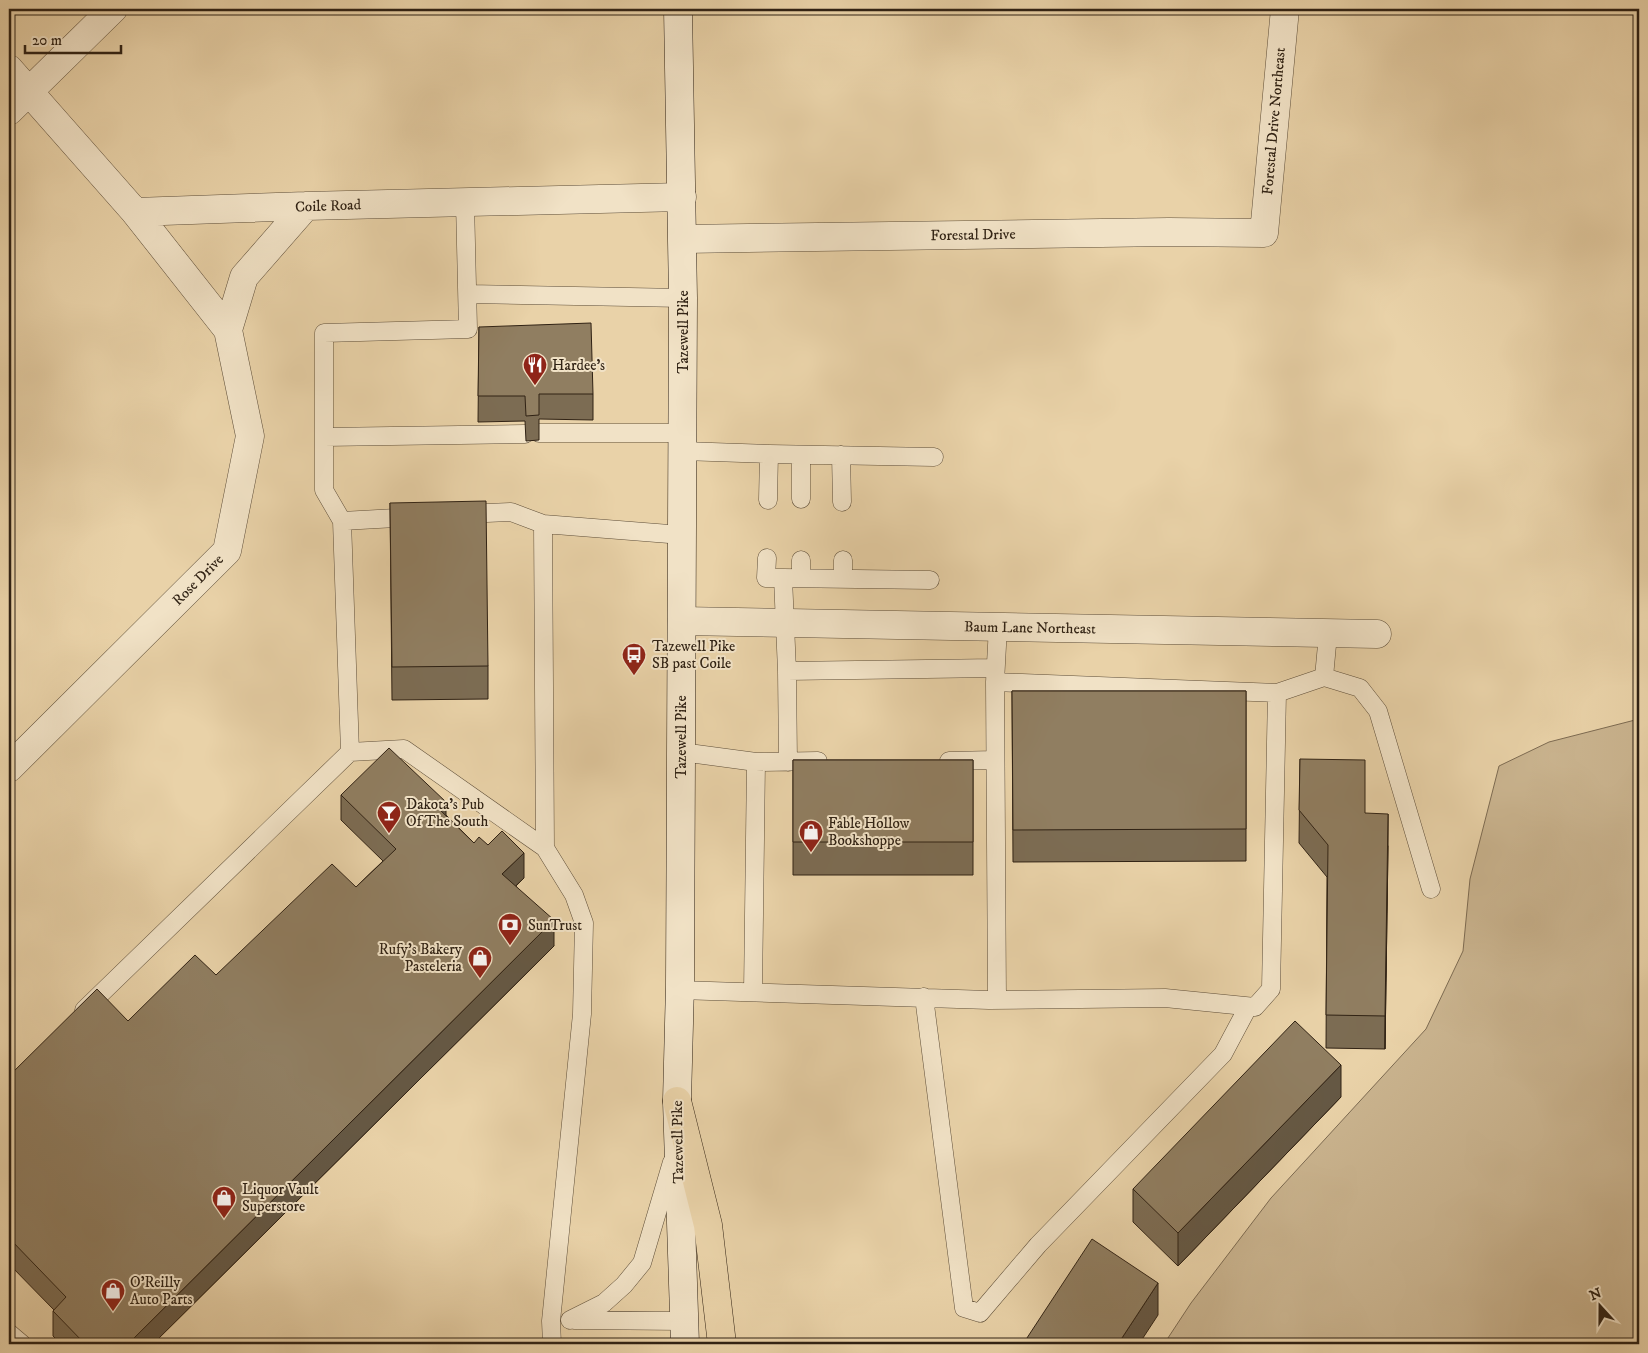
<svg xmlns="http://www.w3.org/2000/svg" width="1648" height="1353" viewBox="0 0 1648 1353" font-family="'IM FELL DW Pica',serif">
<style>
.green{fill:#cab48f;stroke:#7d6b52}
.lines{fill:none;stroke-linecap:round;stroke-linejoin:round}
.lane-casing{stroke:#5e4e39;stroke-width:19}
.street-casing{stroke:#5e4e39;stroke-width:29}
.secondary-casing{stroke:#302214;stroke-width:29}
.primary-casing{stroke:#302214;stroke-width:29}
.lane{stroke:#f1e2c6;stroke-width:18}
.street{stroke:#f1e2c6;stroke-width:28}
.secondary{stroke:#f1e2c6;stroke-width:28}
.primary{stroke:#e9d2a8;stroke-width:28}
.wall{fill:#7c6c53;stroke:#302214}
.shaded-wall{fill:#655844;stroke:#302214}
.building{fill:#907e61;stroke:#302214}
.labels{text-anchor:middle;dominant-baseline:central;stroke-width:4;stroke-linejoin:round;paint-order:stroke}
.street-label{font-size:15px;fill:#302214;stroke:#f1e2c6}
.poi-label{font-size:15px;fill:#302214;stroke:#f1e2c6;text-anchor:start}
</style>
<rect width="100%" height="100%" fill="#e9d2a8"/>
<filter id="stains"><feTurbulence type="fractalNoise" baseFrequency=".004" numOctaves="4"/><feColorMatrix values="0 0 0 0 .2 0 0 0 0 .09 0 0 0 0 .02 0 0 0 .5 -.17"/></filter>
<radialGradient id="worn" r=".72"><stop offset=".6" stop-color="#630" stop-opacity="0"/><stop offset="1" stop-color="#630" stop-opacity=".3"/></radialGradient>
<path class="green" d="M 1639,719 L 1639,1344 L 1164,1344 L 1191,1303 L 1271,1198 L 1426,1029 L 1463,951 L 1470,879 L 1499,766 L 1549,742 Z"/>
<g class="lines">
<defs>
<path id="lane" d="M 468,294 L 683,298
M 539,433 L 682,433
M 324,437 L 525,434
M 682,451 L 769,454 L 934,457
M 801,455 L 801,499
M 841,455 L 842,502
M 768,500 L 769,454
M 463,514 L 511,512 L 543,524
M 342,521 L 324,490 L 324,333 L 468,329 L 465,202
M 767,558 L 766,578 L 783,578 L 787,671 L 788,762
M 801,560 L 801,578
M 843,560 L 843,579
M 783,578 L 930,580
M 787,671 L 995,668
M 1324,677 L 1360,688 L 1378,711 L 1431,889
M 995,682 L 1277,693
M 350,752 L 342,521 L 414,517
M 681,752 L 756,762 L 818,761
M 949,761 L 995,760
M 679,990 L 989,1000 L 1165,998 L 1255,1007 L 1271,989 L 1277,693 L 1324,677 L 1328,634
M 753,992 L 756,762
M 924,997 L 964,1308 L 980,1313 L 1038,1245 L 1223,1054 L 1248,1007
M 997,1000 L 995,682 L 998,627
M 84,1010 L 350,752 L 404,749 L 545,848
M 570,1320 L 604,1303 L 624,1285 L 642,1263 L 672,1162
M 574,1320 L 683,1321
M 9,1333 L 22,1344
M 552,1344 L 551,1321 L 582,1014 L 584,923 L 574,895 L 545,848 L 543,524 L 682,535"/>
<path id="street" d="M 9,69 L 135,212 L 306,206 L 682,197
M 9,111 L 113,9
M 683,239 L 1169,232 L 1264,233 L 1285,9
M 228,330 L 244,277 L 306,206
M 682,621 L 1377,634
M 9,768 L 227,551 L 250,436 L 228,330 L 135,212"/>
<path id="secondary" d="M 678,9 L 683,298 L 680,985 L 677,1101 L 685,1344"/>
<path id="primary" d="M 677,1101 L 708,1225 L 722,1344"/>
</defs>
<use href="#lane" class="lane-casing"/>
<use href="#street" class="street-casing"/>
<use href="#secondary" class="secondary-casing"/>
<use href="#primary" class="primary-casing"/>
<use href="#lane" class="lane"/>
<use href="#street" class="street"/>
<use href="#secondary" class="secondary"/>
<use href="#primary" class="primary"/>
</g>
<path class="wall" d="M 479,327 L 593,394 L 593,420 L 539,419 L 539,440 L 526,441 L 525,421 L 478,422 Z
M 390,503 L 488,666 L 488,699 L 392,700 Z
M 1012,691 L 1246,691 L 1246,861 L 1013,862 Z
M 1300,759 L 1365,813 L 1388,846 L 1385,1049 L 1326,1048 L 1327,877 L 1299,843 Z
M 793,760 L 973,760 L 973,875 L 793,875 Z
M 341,795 L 446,815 L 474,843 L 524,878 L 516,886 L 554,946 L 153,1344 L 61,1344 L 53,1336 L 53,1311 L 54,1310 L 9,1264 L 9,1076 L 128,1021 L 216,975 L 356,887 L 383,861 L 341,820 Z
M 1341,1097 L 1178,1266 L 1133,1222 L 1133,1189 Z"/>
<path class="shaded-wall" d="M 446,802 L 446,827 L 438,808 Z
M 1388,814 L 1388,846 L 1385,1049 L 1385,1016 Z
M 524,853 L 524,878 L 502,899 L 502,874 Z
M 554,920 L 554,946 L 153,1344 L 128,1344 Z
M 1341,1065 L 1341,1097 L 1178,1266 L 1178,1233 Z
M 1158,1283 L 1158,1315 L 1139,1344 L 1118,1344 Z"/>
<path class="building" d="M 591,323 L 593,394 L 539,394 L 539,415 L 526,416 L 525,396 L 478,396 L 479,327 Z
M 486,501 L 488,666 L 392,667 L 390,503 Z
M 1012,691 L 1246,691 L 1246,829 L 1013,830 Z
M 389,748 L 446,802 L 438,808 L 474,843 L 479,837 L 488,845 L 502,831 L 524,853 L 502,874 L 554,920 L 128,1344 L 85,1344 L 53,1311 L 66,1297 L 9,1238 L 9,1076 L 97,989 L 128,1021 L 195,955 L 216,975 L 332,864 L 356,887 L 396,849 L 341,795 Z
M 1300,759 L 1365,760 L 1365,813 L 1388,814 L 1385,1016 L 1326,1015 L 1328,845 L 1299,810 Z
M 793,760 L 973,760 L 973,842 L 793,842 Z
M 1295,1021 L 1341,1065 L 1178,1233 L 1133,1189 Z
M 1092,1239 L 1158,1283 L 1118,1344 L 1023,1344 Z"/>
<defs>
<symbol id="restaurant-pin" viewBox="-11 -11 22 30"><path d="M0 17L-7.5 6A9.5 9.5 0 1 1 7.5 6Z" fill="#8f2418" stroke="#f1e2c6"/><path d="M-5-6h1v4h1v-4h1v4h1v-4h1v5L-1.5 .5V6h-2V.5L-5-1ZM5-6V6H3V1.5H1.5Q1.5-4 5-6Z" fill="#fff"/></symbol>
<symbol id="bus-pin" viewBox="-11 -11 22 30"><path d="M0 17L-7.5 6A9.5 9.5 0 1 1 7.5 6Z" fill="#8f2418" stroke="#f1e2c6"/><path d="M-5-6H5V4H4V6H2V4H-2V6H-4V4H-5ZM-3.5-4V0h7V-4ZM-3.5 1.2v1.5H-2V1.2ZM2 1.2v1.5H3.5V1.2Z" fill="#fff"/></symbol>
<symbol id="bar-pin" viewBox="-11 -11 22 30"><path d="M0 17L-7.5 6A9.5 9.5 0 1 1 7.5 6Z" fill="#8f2418" stroke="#f1e2c6"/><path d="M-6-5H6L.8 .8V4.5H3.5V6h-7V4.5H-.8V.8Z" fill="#fff"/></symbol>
<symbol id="shop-pin" viewBox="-11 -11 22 30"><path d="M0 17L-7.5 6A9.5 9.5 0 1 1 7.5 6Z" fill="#8f2418" stroke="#f1e2c6"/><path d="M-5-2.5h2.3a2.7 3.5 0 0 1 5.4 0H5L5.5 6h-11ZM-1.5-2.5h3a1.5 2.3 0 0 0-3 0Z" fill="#fff"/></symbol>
<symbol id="bank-pin" viewBox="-11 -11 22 30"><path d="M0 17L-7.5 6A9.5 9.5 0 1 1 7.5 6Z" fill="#8f2418" stroke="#f1e2c6"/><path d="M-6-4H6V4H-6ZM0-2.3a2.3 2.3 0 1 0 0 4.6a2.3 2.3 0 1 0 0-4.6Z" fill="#fff"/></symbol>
</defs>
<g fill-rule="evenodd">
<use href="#restaurant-pin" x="521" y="351" width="28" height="38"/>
<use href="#bus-pin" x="620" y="641" width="28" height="38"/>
<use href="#bar-pin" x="375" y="799" width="28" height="38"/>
<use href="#shop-pin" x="797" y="818" width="28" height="38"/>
<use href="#bank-pin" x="496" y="911" width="28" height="38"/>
<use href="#shop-pin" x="466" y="944" width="28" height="38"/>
<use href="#shop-pin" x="210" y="1184" width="28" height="38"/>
<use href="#shop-pin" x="99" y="1277" width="28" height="38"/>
</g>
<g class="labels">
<g class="street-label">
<text transform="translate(1274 121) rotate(-85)">Forestal Drive Northeast</text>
<text transform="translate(328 206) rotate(-2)">Coile Road</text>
<text transform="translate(973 235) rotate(-1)">Forestal Drive</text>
<text transform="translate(683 332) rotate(-90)">Tazewell Pike</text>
<text transform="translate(198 580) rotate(-45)">Rose Drive</text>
<text transform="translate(1030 628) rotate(1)">Baum Lane Northeast</text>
<text transform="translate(681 737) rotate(-90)">Tazewell Pike</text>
<text transform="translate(678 1142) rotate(-91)">Tazewell Pike</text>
</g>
<g class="poi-label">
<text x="552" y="365">Hardee's</text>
<text x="652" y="646">Tazewell Pike<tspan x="652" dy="17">SB past Coile</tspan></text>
<text x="406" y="804">Dakota's Pub<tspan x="406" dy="17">Of The South</tspan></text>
<text x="828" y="823">Fable Hollow<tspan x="828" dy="17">Bookshoppe</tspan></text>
<text x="528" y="925">SunTrust</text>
<text x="462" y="949" text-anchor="end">Rufy’s Bakery<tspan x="462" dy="17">Pasteleria</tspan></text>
<text x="242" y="1189">Liquor Vault<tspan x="242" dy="17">Superstore</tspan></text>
<text x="130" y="1282">O'Reilly<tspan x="130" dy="17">Auto Parts</tspan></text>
</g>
</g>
<rect width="1648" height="1353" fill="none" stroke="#e9d2a8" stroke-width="30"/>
<rect x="10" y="10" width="1628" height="1333" fill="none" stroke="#302214" stroke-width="2.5"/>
<rect x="15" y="15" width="1618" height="1323" fill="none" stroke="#302214"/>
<g transform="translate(1600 1306) rotate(339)" stroke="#f1e2c6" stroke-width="4" paint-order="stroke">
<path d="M0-4L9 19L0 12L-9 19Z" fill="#302214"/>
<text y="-8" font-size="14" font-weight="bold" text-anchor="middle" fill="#302214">N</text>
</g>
<path d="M25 45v8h96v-8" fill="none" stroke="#302214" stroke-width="2.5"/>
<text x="32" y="45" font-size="15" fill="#302214" stroke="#f1e2c6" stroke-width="4" paint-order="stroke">20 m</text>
<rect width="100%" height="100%" filter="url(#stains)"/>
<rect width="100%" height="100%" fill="url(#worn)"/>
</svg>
